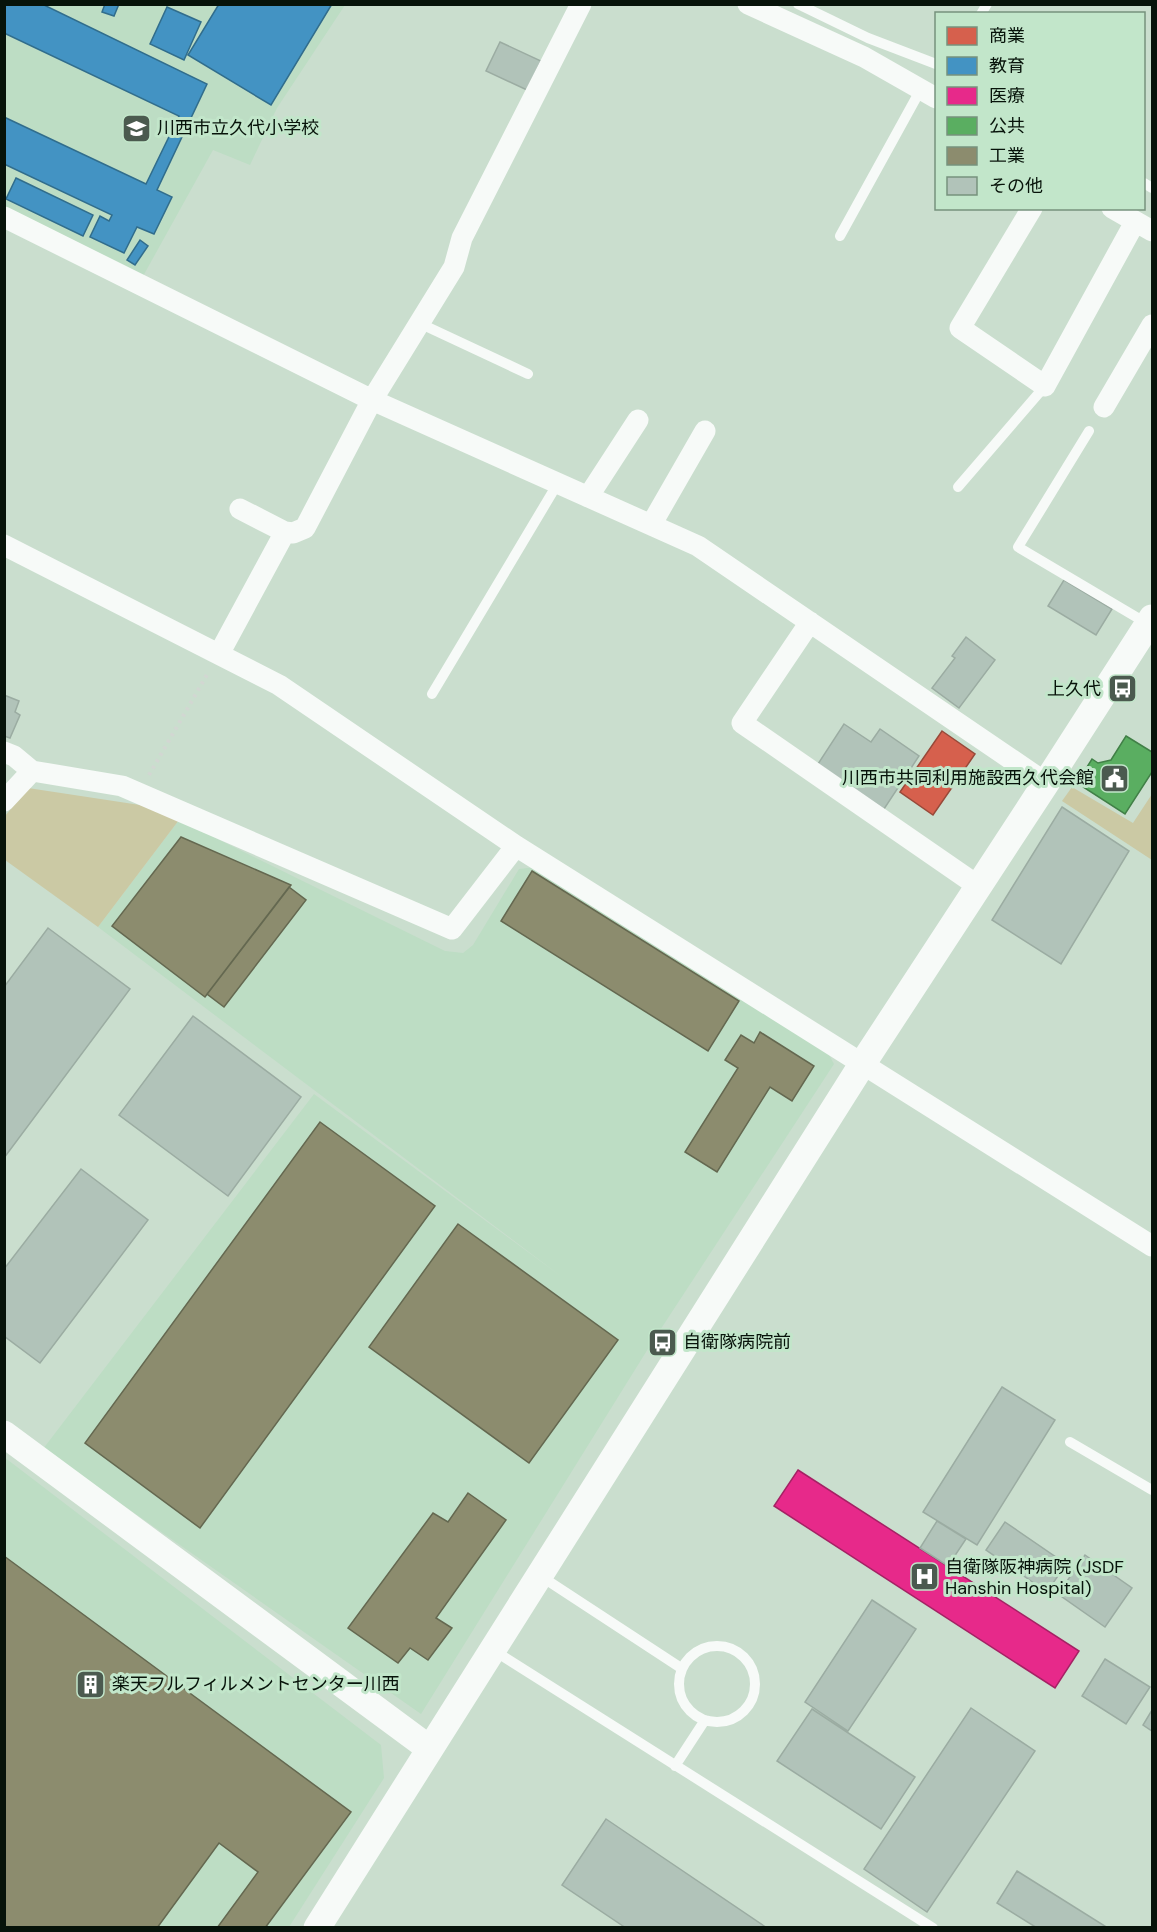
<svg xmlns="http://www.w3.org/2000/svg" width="1157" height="1932" viewBox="0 0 1157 1932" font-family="'DM Sans','Noto Sans JP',sans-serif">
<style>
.built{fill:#bdddc4}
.green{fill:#cbc9a4}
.shops{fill:#d6604d;stroke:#984939;stroke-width:1.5}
.schools{fill:#4393c3;stroke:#316d8c;stroke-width:1.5}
.health{fill:#e7298a;stroke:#a42264;stroke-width:1.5}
.public{fill:#5aae61;stroke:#418047;stroke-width:1.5}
.industry{fill:#8c8c6e;stroke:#646850;stroke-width:1.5}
.building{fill:#b1c3b9;stroke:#9baca2;stroke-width:1.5}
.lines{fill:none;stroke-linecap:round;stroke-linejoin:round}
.path{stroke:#d2d7d2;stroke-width:4;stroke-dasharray:3 4.5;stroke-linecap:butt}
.service{stroke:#f7faf8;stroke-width:10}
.minor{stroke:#f7faf8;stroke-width:21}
.tertiary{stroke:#f7faf8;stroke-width:27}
.labels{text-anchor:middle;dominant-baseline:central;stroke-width:6;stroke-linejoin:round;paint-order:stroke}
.poi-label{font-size:18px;fill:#07130a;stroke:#c2e6ca;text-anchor:start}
</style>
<rect width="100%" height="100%" fill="#cadece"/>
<path class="built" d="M 4,5 L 345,5 L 277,108 L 250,165 L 213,150 L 142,278 L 5,209 Z
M 179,820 L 445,951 L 463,953 L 473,945 L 519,869 L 537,867 L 827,1051 L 834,1064 L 651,1344 L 421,1714 L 43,1449 L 314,1094 L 562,1277 L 98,927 Z
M 4,1457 L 381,1745 L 384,1778 L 289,1927 L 5,1927 Z"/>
<path class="green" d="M 1072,787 L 1133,823 L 1152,794 L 1152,860 L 1062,801 Z
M 28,788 L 140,805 L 179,820 L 98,927 L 5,860 L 5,816 Z"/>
<path class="shops" d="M 942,731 L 975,754 L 933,815 L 900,792 Z"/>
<path class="schools" d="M 4,4 L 42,4 L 207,84 L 157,190 L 172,197 L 154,234 L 137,227 L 124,253 L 90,237 L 100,216 L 109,221 L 112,215 L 4,164 L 4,117 L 146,184 L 179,116 L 4,33 Z
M 105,4 L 119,4 L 114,16 L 102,12 Z
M 219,4 L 332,4 L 271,105 L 188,55 Z
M 167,7 L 201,22 L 184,60 L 150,44 Z
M 16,178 L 93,215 L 83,236 L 6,199 Z
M 140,240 L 148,246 L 135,265 L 127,260 Z"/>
<path class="health" d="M 798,1470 L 1079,1651 L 1055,1688 L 774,1506 Z"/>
<path class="public" d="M 1126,736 L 1152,752 L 1152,772 L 1125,814 L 1077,783 L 1092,759 L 1098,763 L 1111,760 Z"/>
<path class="industry" d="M 181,837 L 291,885 L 205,997 L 112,926 Z
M 532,871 L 739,1001 L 708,1051 L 501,921 Z
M 289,887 L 306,900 L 224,1007 L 207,994 Z
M 760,1032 L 814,1066 L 792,1101 L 770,1087 L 717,1172 L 685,1152 L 738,1068 L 725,1060 L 741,1035 L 754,1043 Z
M 320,1122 L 435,1206 L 200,1528 L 85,1443 Z
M 458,1224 L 618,1340 L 529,1463 L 369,1347 Z
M 468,1493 L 506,1520 L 436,1618 L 452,1628 L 428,1660 L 410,1648 L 398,1663 L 348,1628 L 433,1513 L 448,1522 Z
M 4,1556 L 351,1812 L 265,1928 L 217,1928 L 258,1872 L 219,1843 L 157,1928 L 4,1928 Z"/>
<path class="building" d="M 500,42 L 541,61 L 527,90 L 486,71 Z
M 1064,580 L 1112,609 L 1096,635 L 1048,606 Z
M 966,637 L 995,660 L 959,708 L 932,688 L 955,658 L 952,656 Z
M 4,695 L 19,701 L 15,712 L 20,715 L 10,738 L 4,736 Z
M 844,724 L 871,742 L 880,729 L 919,756 L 884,809 L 818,764 Z
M 1062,807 L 1129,851 L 1061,964 L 992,920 Z
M 48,928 L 130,989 L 4,1158 L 4,987 Z
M 193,1016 L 301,1097 L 228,1196 L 119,1115 Z
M 81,1169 L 148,1220 L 40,1363 L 4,1336 L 4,1269 Z
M 1002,1387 L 1055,1420 L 977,1545 L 923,1512 Z
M 937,1521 L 966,1539 L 948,1566 L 920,1548 Z
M 1005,1522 L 1066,1564 L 1047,1592 L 986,1550 Z
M 1085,1555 L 1132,1588 L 1105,1627 L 1058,1594 Z
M 872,1600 L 916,1629 L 848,1731 L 805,1702 Z
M 1105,1659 L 1150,1687 L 1126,1724 L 1082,1696 Z
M 971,1708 L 1035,1751 L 927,1912 L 864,1869 Z
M 812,1709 L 915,1777 L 881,1829 L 777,1761 Z
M 1152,1710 L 1152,1731 L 1143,1725 Z
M 606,1819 L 767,1928 L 626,1928 L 562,1885 Z
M 1017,1871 L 1108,1928 L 1037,1928 L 997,1903 Z"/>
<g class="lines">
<path class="path" d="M 149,775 L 208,673"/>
<path class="service" d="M 798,4 L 868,38 L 936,64
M 981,14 L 987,4
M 1144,183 L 1152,188
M 840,236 L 921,89
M 419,323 L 528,374
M 1089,431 L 1018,547 L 1148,624
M 958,487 L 1045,386
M 432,694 L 558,483
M 1070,1442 L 1152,1490
M 539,1575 L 681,1668
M679 1684a38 38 0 1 1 76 0a38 38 0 1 1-76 0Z
M 493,1650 L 933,1928
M 675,1766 L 705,1720"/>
<path class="minor" d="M 748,4 L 864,57 L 936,98
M 1032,208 L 960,328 L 1045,386 L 1135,222
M 1112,208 L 1152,231
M 4,217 L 372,400 L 698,546 L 1046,783
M 1104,407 L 1152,325
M 588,497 L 638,420
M 240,509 L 285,532 L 293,533 L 305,528 L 372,400 L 454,267 L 462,238 L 581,4
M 651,525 L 705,431
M 4,545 L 279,685 L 516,846 L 1152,1246
M 810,622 L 742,723 L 978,886
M 219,654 L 285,532
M 4,752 L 14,756 L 32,771
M 4,801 L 32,771 L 122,786 L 452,929 L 516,846"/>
<path class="tertiary" d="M 4,1434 L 430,1749
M 317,1928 L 863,1063 L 1046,783 L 1152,618"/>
</g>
<defs>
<symbol id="school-square" viewBox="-11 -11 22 22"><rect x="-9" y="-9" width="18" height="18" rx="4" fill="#4b5a4f" stroke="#c2e6ca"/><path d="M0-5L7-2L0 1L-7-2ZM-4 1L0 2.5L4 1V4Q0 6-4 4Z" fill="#fff"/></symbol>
<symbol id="bus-square" viewBox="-11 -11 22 22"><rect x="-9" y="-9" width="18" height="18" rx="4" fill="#4b5a4f" stroke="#c2e6ca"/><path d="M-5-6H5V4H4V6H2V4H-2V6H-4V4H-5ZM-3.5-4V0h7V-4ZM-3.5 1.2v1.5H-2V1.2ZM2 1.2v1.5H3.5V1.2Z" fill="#fff"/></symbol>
<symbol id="civic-square" viewBox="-11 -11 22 22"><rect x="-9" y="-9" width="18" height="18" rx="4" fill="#4b5a4f" stroke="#c2e6ca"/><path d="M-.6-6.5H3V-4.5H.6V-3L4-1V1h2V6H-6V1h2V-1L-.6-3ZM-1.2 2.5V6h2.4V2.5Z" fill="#fff"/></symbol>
<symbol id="hospital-square" viewBox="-11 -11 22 22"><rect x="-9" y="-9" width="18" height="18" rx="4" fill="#4b5a4f" stroke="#c2e6ca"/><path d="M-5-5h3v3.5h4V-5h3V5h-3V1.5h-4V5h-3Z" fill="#fff"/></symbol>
<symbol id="building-square" viewBox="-11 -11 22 22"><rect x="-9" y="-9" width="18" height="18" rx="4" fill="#4b5a4f" stroke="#c2e6ca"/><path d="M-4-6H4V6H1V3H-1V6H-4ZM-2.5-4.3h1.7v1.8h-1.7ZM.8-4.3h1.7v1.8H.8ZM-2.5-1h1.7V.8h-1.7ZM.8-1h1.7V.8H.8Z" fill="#fff"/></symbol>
</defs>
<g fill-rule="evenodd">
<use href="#school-square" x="120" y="112" width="33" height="33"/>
<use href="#bus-square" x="1106" y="672" width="33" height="33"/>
<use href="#civic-square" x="1098" y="762" width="33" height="33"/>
<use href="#bus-square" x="646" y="1326" width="33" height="33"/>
<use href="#hospital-square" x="908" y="1560" width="33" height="33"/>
<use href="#building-square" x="74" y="1668" width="33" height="33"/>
</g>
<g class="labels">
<g class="poi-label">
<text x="157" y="128">川西市立久代小学校</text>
<text x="1101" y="689" text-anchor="end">上久代</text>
<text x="1094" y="778" text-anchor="end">川西市共同利用施設西久代会館</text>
<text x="683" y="1342">自衛隊病院前</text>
<text x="945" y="1567">自衛隊阪神病院 (JSDF<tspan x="945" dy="21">Hanshin Hospital)</tspan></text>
<text x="112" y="1684">楽天フルフィルメントセンター川西</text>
</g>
</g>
<rect width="1157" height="1932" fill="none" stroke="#07130a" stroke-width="12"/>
<rect x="935" y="12" width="210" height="198" fill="#c2e6ca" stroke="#77927d" stroke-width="1.5"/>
<rect x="947" y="27" width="30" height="18" fill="#d6604d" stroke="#77927d" stroke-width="1.5"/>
<text x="989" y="42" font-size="18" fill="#07130a">商業</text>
<rect x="947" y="57" width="30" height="18" fill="#4393c3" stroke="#77927d" stroke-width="1.5"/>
<text x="989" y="72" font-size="18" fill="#07130a">教育</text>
<rect x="947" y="87" width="30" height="18" fill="#e7298a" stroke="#77927d" stroke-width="1.5"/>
<text x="989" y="102" font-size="18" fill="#07130a">医療</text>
<rect x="947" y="117" width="30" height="18" fill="#5aae61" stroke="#77927d" stroke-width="1.5"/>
<text x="989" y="132" font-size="18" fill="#07130a">公共</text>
<rect x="947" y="147" width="30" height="18" fill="#8c8c6e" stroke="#77927d" stroke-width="1.5"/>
<text x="989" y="162" font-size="18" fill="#07130a">工業</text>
<rect x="947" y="177" width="30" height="18" fill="#b1c3b9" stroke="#77927d" stroke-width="1.5"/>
<text x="989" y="192" font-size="18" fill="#07130a">その他</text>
</svg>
